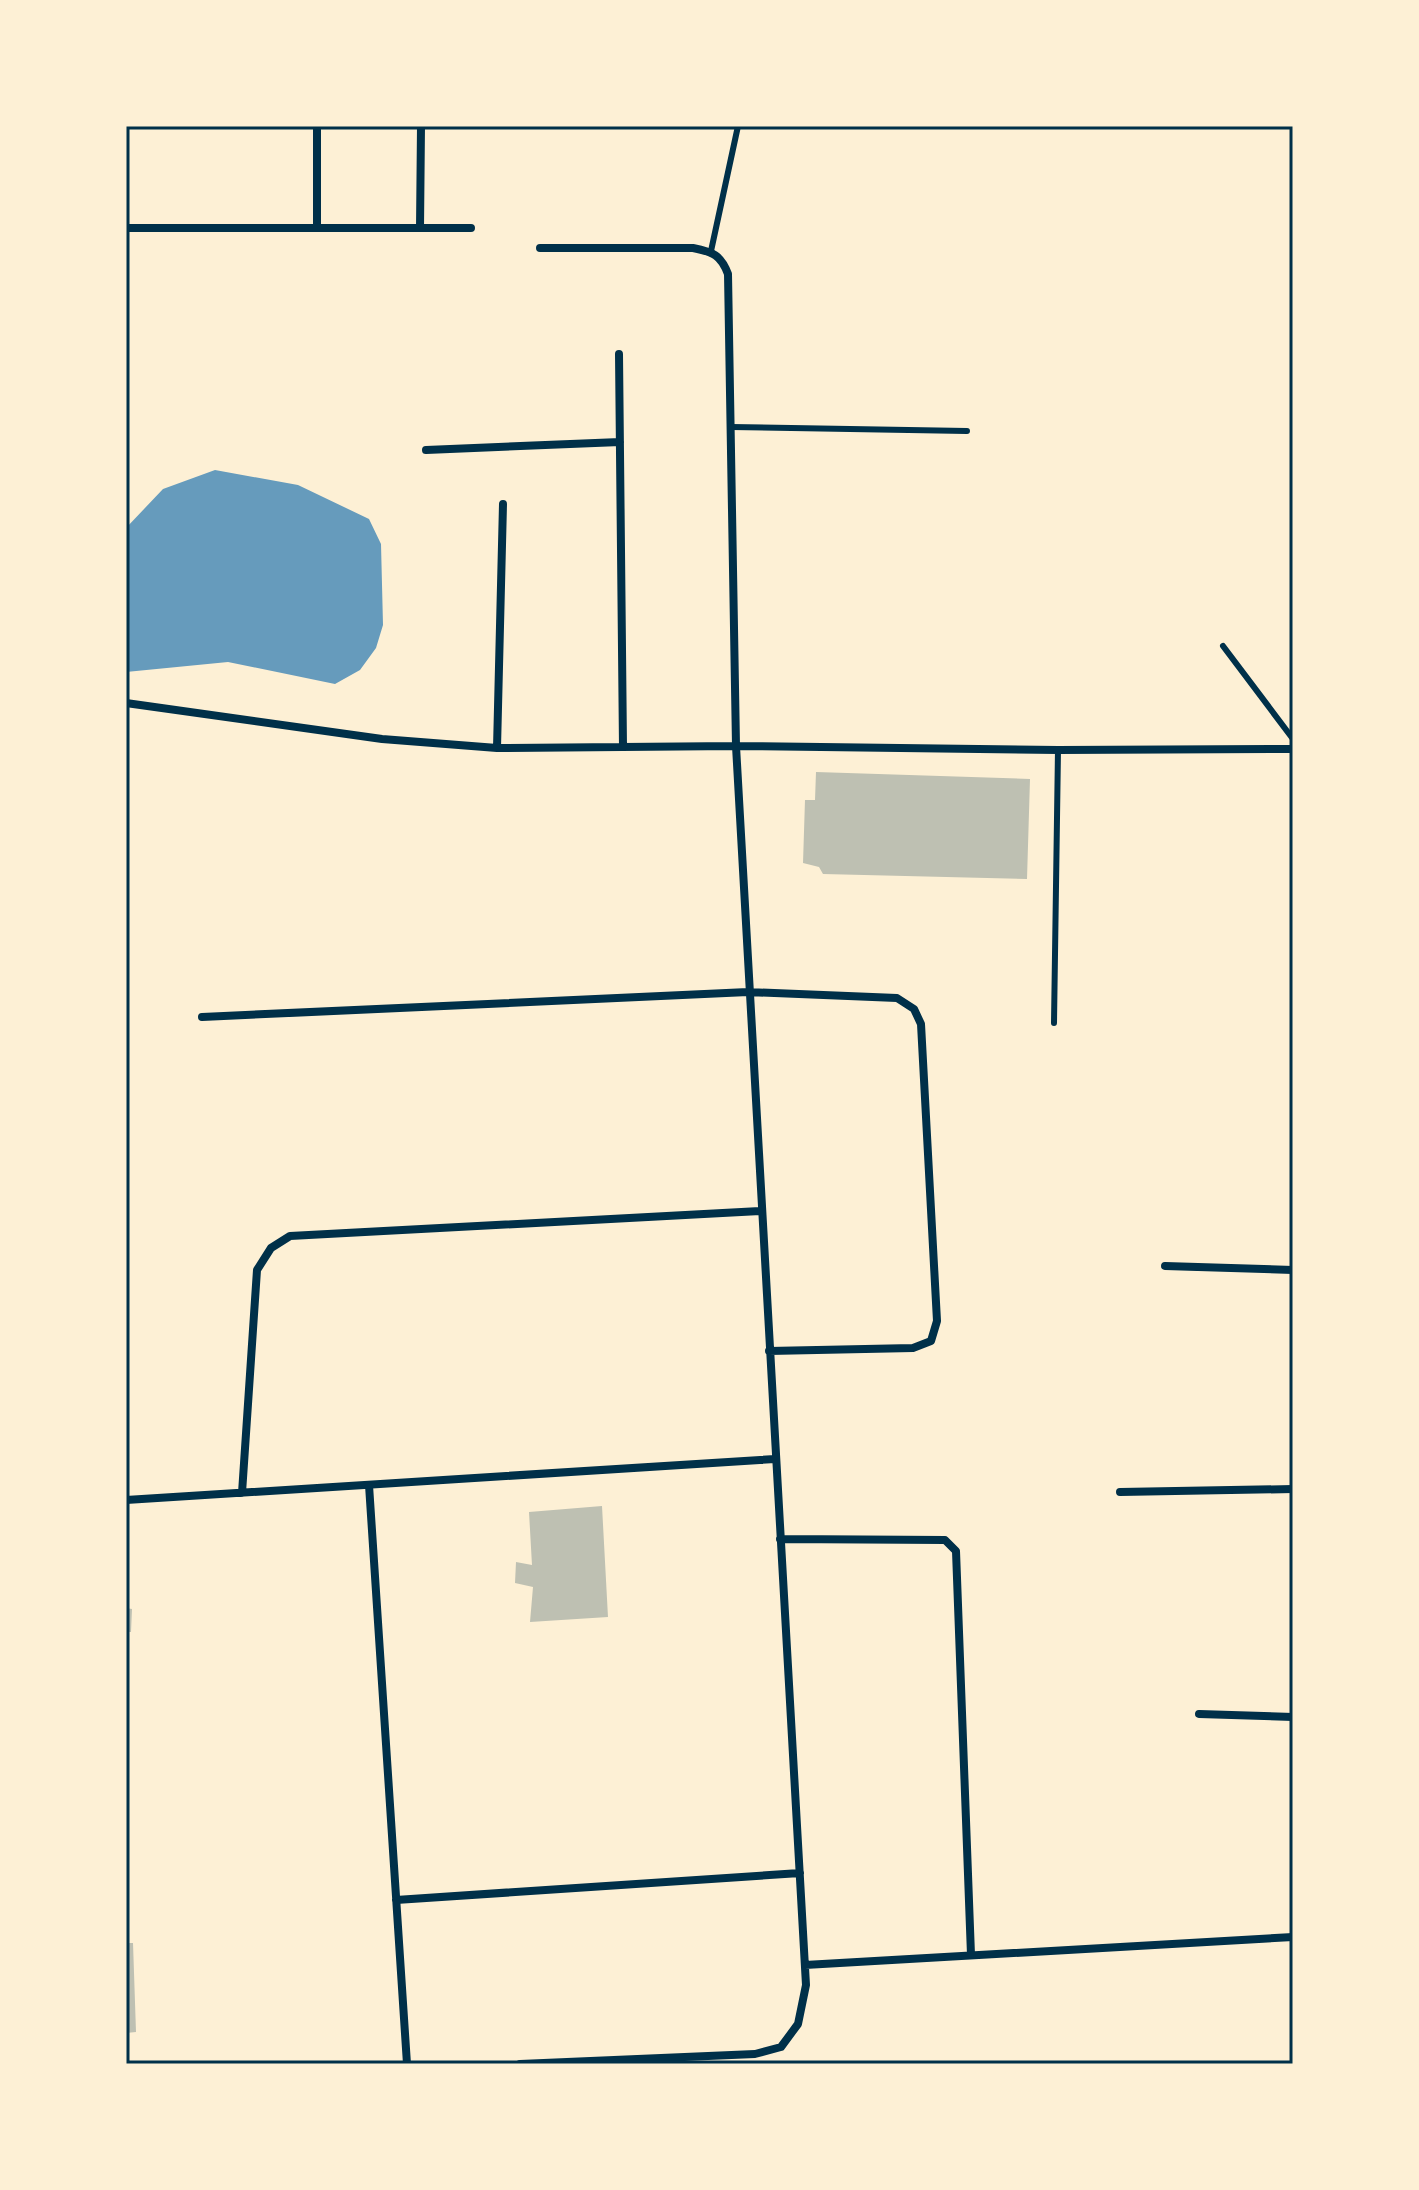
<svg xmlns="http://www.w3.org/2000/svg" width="1419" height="2190" viewBox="0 0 1419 2190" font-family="Bitter,serif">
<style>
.water{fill:#669bbc}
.building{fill:#bec0b2}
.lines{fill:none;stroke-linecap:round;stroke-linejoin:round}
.service{stroke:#003049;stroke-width:6}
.minor{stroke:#003049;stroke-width:8}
.neatline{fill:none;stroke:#003049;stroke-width:3}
</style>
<rect width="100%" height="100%" fill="#fdf0d5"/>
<path class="water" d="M 215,470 L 298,485 L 369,519 L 381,544 L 383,625 L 376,648 L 360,670 L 335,684 L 228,662 L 126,672 L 126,528 L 163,489 Z"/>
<path class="building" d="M 816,772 L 1030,779 L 1027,879 L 823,874 L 819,867 L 803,863 L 805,800 L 815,800 Z
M 602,1506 L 608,1617 L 530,1622 L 533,1587 L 515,1583 L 516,1562 L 532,1565 L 529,1512 Z
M 126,1608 L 132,1609 L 131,1632 L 126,1632 Z
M 126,1943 L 133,1943 L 136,2032 L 126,2033 Z"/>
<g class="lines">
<path class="service" d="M 711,251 L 738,126
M 731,427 L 967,431
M 1223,646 L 1293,739
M 1054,1023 L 1058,750"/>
<path class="minor" d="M 126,228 L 471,228
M 317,228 L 317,126
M 420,228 L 421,126
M 619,354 L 623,747
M 426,450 L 620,442
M 126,703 L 382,739 L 497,748 L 736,746 L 1058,750 L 1293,749
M 497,748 L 503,504
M 202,1017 L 748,992 L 897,998 L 914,1009 L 921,1024 L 937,1321 L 931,1341 L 913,1348 L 769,1351
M 1165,1266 L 1293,1270
M 369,1485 L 407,2064
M 1120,1492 L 1293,1489
M 242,1493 L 257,1270 L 271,1248 L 290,1236 L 760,1211
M 126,1500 L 775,1459
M 780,1539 L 945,1540 L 956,1551 L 971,1955
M 1199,1714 L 1293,1717
M 396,1900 L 800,1873
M 805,1965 L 1293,1937
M 520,2064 L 755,2054 L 781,2047 L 798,2024 L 806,1985 L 736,746 L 728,274 C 721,255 713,252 693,248 L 540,248"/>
</g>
<rect width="1419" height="2190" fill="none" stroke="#fdf0d5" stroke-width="256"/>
<rect x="128" y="128" width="1163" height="1934" class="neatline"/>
</svg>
